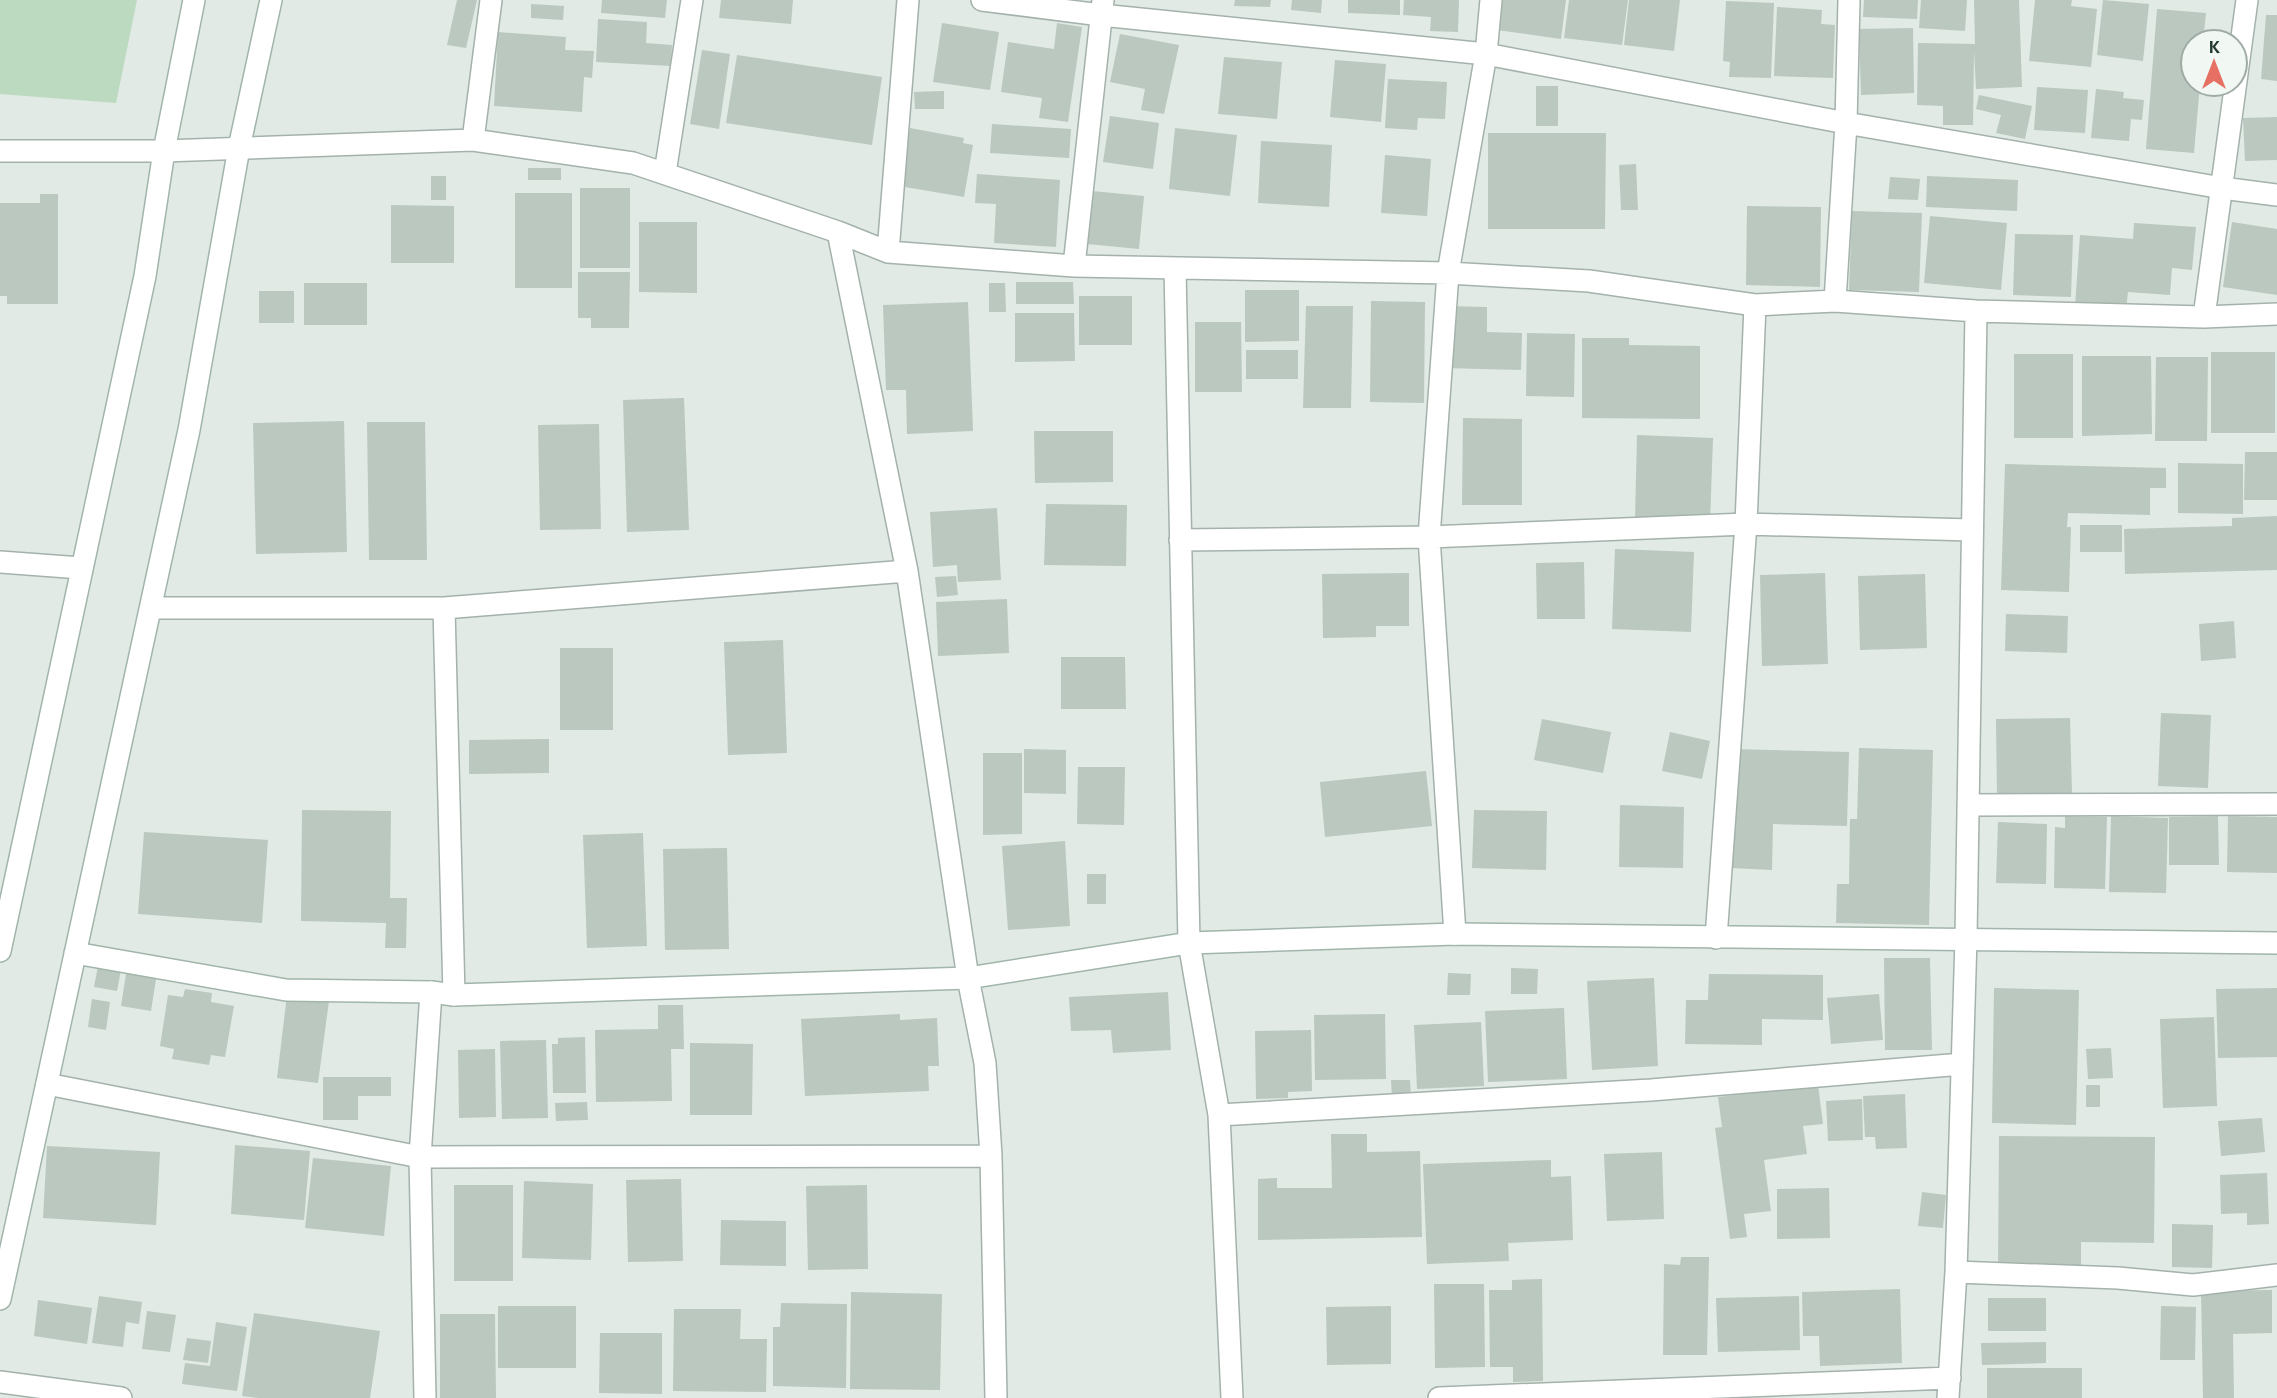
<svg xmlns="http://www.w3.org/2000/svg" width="2277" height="1398" viewBox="0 0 2277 1398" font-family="'Alegreya Sans',sans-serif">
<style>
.green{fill:#bcdabf}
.building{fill:#bac8c0}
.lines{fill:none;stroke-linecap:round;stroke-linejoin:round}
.street-casing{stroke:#a4b2ab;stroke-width:24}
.secondary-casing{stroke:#a1b5ab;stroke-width:24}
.street{stroke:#fff;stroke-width:21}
.secondary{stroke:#fff;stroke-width:21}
</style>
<rect width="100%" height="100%" fill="#e1eae5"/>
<path class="green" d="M 0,0 L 137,0 L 116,103 L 0,94 Z"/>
<path class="building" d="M 457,0 L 477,0 L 466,48 L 447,45 Z
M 602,0 L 667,0 L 665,18 L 601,13 Z
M 721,0 L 793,0 L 791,24 L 719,18 Z
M 1235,0 L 1271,0 L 1270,7 L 1234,6 Z
M 1292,0 L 1322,0 L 1321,13 L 1291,10 Z
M 1348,0 L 1400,0 L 1400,15 L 1348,13 Z
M 1404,0 L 1459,0 L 1458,32 L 1430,31 L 1431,17 L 1403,15 Z
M 1501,0 L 1566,0 L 1561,39 L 1497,30 Z
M 1569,0 L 1628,0 L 1622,45 L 1564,38 Z
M 1629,0 L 1680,0 L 1674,51 L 1624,45 Z
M 1864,0 L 1918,0 L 1917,19 L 1863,17 Z
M 1921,0 L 1967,0 L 1965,31 L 1919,28 Z
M 1974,0 L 2019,0 L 2022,87 L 1976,89 L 1974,51 L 1973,125 L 1943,125 L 1943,106 L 1917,105 L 1918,43 L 1975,44 Z
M 2035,0 L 2072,0 L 2071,6 L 2097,9 L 2091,67 L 2029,61 Z
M 2103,0 L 2149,4 L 2143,61 L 2097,55 Z
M 1726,1 L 1774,3 L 1771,78 L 1729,77 L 1730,62 L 1723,61 Z
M 531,4 L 564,6 L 563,20 L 531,18 Z
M 1777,7 L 1822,10 L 1821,24 L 1835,25 L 1833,78 L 1774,76 Z
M 2157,9 L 2206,13 L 2203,42 L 2193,42 L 2193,84 L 2200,84 L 2194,153 L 2146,149 Z
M 2266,15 L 2277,15 L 2277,81 L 2261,79 Z
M 598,19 L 647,22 L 646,43 L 672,45 L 671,66 L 596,62 Z
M 942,23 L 999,32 L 990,90 L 933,82 Z
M 1057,23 L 1082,27 L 1068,122 L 1039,118 L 1042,98 L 1001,92 L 1008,42 L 1054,49 Z
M 1913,28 L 1914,93 L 1861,95 L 1859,29 Z
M 498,32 L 566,37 L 565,50 L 594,51 L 592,78 L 584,77 L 582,112 L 494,106 Z
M 1120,34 L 1179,45 L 1164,114 L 1141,110 L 1145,89 L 1110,82 Z
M 702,50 L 730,54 L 719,129 L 690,124 Z
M 737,55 L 882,77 L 872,145 L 726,123 Z
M 1224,57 L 1282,62 L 1277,119 L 1218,114 Z
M 1335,60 L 1386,64 L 1381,122 L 1330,117 Z
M 1388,79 L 1447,82 L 1445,119 L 1418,118 L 1417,130 L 1385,128 Z
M 1536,86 L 1558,86 L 1558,126 L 1536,126 Z
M 2037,87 L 2088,90 L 2085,133 L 2034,130 Z
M 2096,89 L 2124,92 L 2123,98 L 2144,100 L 2142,120 L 2131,119 L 2129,141 L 2091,138 Z
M 944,91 L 944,109 L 915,109 L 914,92 Z
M 1979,95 L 2032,106 L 2025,139 L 1996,133 L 2001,115 L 1976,109 Z
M 1110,116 L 1159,123 L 1153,169 L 1103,162 Z
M 2277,117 L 2277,160 L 2245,161 L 2243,118 Z
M 992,124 L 1071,129 L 1069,158 L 990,153 Z
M 910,128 L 964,138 L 963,143 L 973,145 L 964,197 L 899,186 Z
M 1175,128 L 1237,135 L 1230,196 L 1169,189 Z
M 1488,133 L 1606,133 L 1605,229 L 1488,229 Z
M 1261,141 L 1332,145 L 1329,207 L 1258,203 Z
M 1385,155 L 1431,159 L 1427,216 L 1381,213 Z
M 1636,164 L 1638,210 L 1621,210 L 1619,165 Z
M 528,168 L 561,168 L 561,180 L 528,180 Z
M 977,174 L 1060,180 L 1056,247 L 994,243 L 996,204 L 975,203 Z
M 431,176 L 446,176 L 446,200 L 431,200 Z
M 1927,176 L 2018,180 L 2017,211 L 1926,207 Z
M 1890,177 L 1920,179 L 1918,200 L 1888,199 Z
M 580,188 L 630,188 L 630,268 L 580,268 Z
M 1092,191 L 1144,196 L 1139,249 L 1087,244 Z
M 515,193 L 572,193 L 572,288 L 515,288 Z
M 40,194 L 58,194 L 58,304 L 7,304 L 7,296 L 0,296 L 0,203 L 40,203 Z
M 391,205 L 454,206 L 454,263 L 391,263 Z
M 1747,206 L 1821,207 L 1820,287 L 1746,285 Z
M 1852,211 L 1922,213 L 1919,292 L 1849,290 Z
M 1930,216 L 2007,223 L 2001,290 L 1924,283 Z
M 639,222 L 697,222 L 697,293 L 639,292 Z
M 2232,222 L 2277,229 L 2277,295 L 2223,287 Z
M 2134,223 L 2196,227 L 2192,270 L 2172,268 L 2170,295 L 2128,292 L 2126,310 L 2075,306 L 2080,235 L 2133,239 Z
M 2015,234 L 2073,235 L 2071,297 L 2013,295 Z
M 578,272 L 630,272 L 629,328 L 591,328 L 591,318 L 578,318 Z
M 1016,282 L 1073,282 L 1074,304 L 1016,304 Z
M 304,283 L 367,283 L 367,325 L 304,325 Z
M 989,283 L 1005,283 L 1006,312 L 989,312 Z
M 1245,290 L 1299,290 L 1299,341 L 1245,342 Z
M 259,291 L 294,291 L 294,323 L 259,323 Z
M 1079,296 L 1132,296 L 1132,345 L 1079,345 Z
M 1371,301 L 1425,302 L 1424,403 L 1370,402 Z
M 968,302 L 973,431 L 907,434 L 906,390 L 886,390 L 883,305 Z
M 1306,306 L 1353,306 L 1351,408 L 1303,408 Z
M 1446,306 L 1487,307 L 1487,332 L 1522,333 L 1521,370 L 1444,368 Z
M 1015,313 L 1074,313 L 1075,361 L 1015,362 Z
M 1195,322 L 1241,322 L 1242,392 L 1195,392 Z
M 1527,333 L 1575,334 L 1574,397 L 1526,396 Z
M 1582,338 L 1629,338 L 1629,345 L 1700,346 L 1700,419 L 1582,418 Z
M 1246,350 L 1298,350 L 1298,379 L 1246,379 Z
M 2211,352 L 2275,352 L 2275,433 L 2211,433 Z
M 2014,354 L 2073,354 L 2073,438 L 2014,438 Z
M 2082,356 L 2151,356 L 2152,434 L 2082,436 Z
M 2156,357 L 2208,357 L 2207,441 L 2155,441 Z
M 684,398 L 689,530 L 627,532 L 623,400 Z
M 1463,418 L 1522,419 L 1522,505 L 1462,505 Z
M 344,421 L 347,552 L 256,554 L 253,423 Z
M 367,422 L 425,422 L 427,560 L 369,560 Z
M 599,424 L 601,529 L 540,530 L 538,425 Z
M 1034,431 L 1113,431 L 1113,482 L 1035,483 Z
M 1637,435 L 1713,438 L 1710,524 L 1635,521 Z
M 2245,452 L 2277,452 L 2277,500 L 2244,500 Z
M 2178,463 L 2243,464 L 2243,514 L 2178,513 Z
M 2005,464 L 2166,468 L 2166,488 L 2150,488 L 2150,515 L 2068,513 L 2067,527 L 2071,527 L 2069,592 L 2001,590 Z
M 1046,504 L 1127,505 L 1126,566 L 1044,565 Z
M 997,508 L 1001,580 L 958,582 L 957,565 L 933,567 L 930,512 Z
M 2277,516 L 2277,570 L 2125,574 L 2124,529 L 2232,526 L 2232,518 Z
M 2080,525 L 2122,525 L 2122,552 L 2080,552 Z
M 1615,549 L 1694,552 L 1691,632 L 1612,629 Z
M 1584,562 L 1585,619 L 1537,619 L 1536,563 Z
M 1409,573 L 1409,626 L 1376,626 L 1376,637 L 1323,638 L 1322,574 Z
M 1825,573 L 1828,664 L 1762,666 L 1760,575 Z
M 1925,574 L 1927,648 L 1860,650 L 1858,576 Z
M 956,576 L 958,595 L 937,597 L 935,577 Z
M 1007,599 L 1009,653 L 938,656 L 936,602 Z
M 2006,614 L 2068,616 L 2067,653 L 2005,651 Z
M 2234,621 L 2236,658 L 2201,661 L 2199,624 Z
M 783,640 L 787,753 L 728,755 L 724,642 Z
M 560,648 L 613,648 L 613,730 L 560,730 Z
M 1061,657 L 1125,657 L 1126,709 L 1061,709 Z
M 2161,713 L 2211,715 L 2208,788 L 2158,786 Z
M 2070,718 L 2072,794 L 1997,796 L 1996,719 Z
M 1542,719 L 1611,732 L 1603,773 L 1534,760 Z
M 1670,732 L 1710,741 L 1702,779 L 1662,771 Z
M 549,739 L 549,773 L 469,774 L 469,740 Z
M 1859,748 L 1933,750 L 1929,925 L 1836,923 L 1837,884 L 1849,884 L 1850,819 L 1857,819 Z
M 1024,749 L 1066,750 L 1066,794 L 1024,793 Z
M 1735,749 L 1849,752 L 1847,826 L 1773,824 L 1772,870 L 1731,868 Z
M 983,753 L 1022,753 L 1022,834 L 983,835 Z
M 1078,767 L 1125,767 L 1124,825 L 1077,824 Z
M 1426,771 L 1432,826 L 1325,837 L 1320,782 Z
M 1620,805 L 1684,807 L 1683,868 L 1619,867 Z
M 302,810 L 391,811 L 390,898 L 407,898 L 406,948 L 385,948 L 386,923 L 301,921 Z
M 1474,810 L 1547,811 L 1546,870 L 1472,868 Z
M 2065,816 L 2107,817 L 2105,889 L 2054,888 L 2055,827 L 2065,828 Z
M 2111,816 L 2168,818 L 2166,893 L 2109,892 Z
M 2218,816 L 2219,865 L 2169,865 L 2169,817 Z
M 2228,816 L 2277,817 L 2277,873 L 2227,872 Z
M 1998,822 L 2047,824 L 2046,884 L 1996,883 Z
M 144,832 L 268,840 L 262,923 L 138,914 Z
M 643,833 L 647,946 L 587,948 L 583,835 Z
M 1065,841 L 1070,926 L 1008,930 L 1002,846 Z
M 727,848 L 729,949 L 665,950 L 663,849 Z
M 1087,874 L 1106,874 L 1106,904 L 1087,904 Z
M 1884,958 L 1930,958 L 1932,1050 L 1885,1050 Z
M 98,966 L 121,970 L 117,991 L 94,987 Z
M 127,968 L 157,973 L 151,1011 L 121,1006 Z
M 1511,968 L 1538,969 L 1537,994 L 1511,994 Z
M 1448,973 L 1471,974 L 1470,995 L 1447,995 Z
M 1709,974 L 1823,975 L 1823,1020 L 1762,1019 L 1762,1045 L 1685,1044 L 1686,1000 L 1708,1000 Z
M 1654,978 L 1658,1066 L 1592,1070 L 1587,981 Z
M 1994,988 L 2079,990 L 2076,1125 L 1992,1123 Z
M 2277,988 L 2277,1057 L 2218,1058 L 2216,989 Z
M 185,989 L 212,993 L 211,1002 L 234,1006 L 225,1057 L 211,1055 L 209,1065 L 172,1059 L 174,1049 L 160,1046 L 168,995 L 183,997 Z
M 1168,992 L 1171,1050 L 1113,1053 L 1111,1030 L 1071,1031 L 1069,997 Z
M 1879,994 L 1883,1040 L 1831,1044 L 1827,998 Z
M 287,995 L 329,1001 L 318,1083 L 277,1078 Z
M 92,999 L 110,1002 L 106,1030 L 88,1027 Z
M 658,1005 L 683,1005 L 684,1049 L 671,1049 L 672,1101 L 596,1102 L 595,1030 L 658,1029 Z
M 1564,1008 L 1567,1079 L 1488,1082 L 1485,1011 Z
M 900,1014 L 900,1020 L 937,1018 L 939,1066 L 928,1066 L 929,1091 L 805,1096 L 801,1019 Z
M 1385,1014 L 1386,1079 L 1315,1080 L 1314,1015 Z
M 2214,1017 L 2217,1106 L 2163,1108 L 2160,1019 Z
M 1481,1022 L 1484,1086 L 1417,1089 L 1414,1025 Z
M 1311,1030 L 1312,1091 L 1288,1092 L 1288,1098 L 1256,1099 L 1255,1031 Z
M 585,1037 L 586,1093 L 553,1093 L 552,1044 L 558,1044 L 558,1038 Z
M 546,1040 L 548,1118 L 502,1119 L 500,1041 Z
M 690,1043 L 753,1044 L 752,1115 L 690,1115 Z
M 2111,1048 L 2113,1078 L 2088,1079 L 2086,1049 Z
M 495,1049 L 496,1117 L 459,1118 L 458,1050 Z
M 323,1077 L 391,1077 L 391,1096 L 358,1096 L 358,1120 L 323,1120 Z
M 1391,1080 L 1410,1080 L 1411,1098 L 1392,1098 Z
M 1818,1085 L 1823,1124 L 1803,1126 L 1807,1154 L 1764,1160 L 1771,1211 L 1744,1214 L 1747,1237 L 1730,1239 L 1715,1128 L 1722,1127 L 1718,1097 Z
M 2086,1085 L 2100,1085 L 2100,1107 L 2086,1107 Z
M 1905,1094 L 1907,1148 L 1876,1149 L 1875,1137 L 1865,1137 L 1863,1096 Z
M 1862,1099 L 1863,1140 L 1828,1141 L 1826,1101 Z
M 587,1102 L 588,1120 L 556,1121 L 555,1103 Z
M 2262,1118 L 2265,1152 L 2221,1156 L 2218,1121 Z
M 1331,1134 L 1367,1134 L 1367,1152 L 1420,1151 L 1422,1237 L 1258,1240 L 1258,1179 L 1277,1178 L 1277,1188 L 1332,1188 Z
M 1999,1136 L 2155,1137 L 2154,1243 L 2081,1242 L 2081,1275 L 1998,1274 Z
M 235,1145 L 310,1151 L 304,1220 L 231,1214 Z
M 47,1146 L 160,1152 L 156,1225 L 43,1218 Z
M 1662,1152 L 1664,1219 L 1607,1221 L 1604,1154 Z
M 313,1158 L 391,1166 L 384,1236 L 305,1228 Z
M 1551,1160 L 1551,1177 L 1571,1176 L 1573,1240 L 1508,1243 L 1509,1261 L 1427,1264 L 1423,1164 Z
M 2267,1173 L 2269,1224 L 2247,1225 L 2247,1213 L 2221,1214 L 2220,1175 Z
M 681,1179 L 683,1261 L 628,1262 L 626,1180 Z
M 524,1181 L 593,1184 L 591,1260 L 522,1258 Z
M 454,1185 L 513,1185 L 513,1281 L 454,1281 Z
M 867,1185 L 868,1269 L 808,1270 L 806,1186 Z
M 1829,1188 L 1830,1238 L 1777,1239 L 1777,1189 Z
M 1922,1192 L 1946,1195 L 1943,1228 L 1918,1226 Z
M 721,1220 L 786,1221 L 786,1266 L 720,1265 Z
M 2172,1224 L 2213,1225 L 2212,1268 L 2172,1267 Z
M 1681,1257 L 1709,1257 L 1707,1355 L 1663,1355 L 1664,1264 L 1680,1265 Z
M 1542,1279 L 1543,1381 L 1513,1382 L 1513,1367 L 1490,1367 L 1489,1290 L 1512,1290 L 1512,1280 Z
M 1434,1284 L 1484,1284 L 1485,1367 L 1435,1368 Z
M 1900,1289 L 1902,1363 L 1820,1366 L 1819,1336 L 1803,1336 L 1802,1292 Z
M 2272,1290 L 2272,1333 L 2233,1334 L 2234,1398 L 2203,1398 L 2201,1291 Z
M 851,1292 L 942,1294 L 940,1390 L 850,1389 Z
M 99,1296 L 142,1302 L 139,1324 L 126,1322 L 123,1347 L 92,1343 Z
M 1799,1296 L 1800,1350 L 1718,1352 L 1716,1298 Z
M 1988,1298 L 2046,1298 L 2046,1331 L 1988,1331 Z
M 38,1300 L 92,1308 L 87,1344 L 34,1336 Z
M 781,1303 L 847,1304 L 846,1388 L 773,1386 L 773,1327 L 780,1327 Z
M 498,1306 L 576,1306 L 576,1368 L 498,1368 Z
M 1391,1306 L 1391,1364 L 1327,1365 L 1326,1307 Z
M 2161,1306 L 2196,1307 L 2195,1360 L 2160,1360 Z
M 674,1309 L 741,1309 L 740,1339 L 767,1339 L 766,1392 L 673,1391 Z
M 147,1311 L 176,1315 L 170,1352 L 142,1349 Z
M 254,1313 L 380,1331 L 370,1398 L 258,1398 L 242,1396 Z
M 440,1314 L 495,1314 L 496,1398 L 440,1398 Z
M 216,1322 L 247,1327 L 237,1391 L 182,1384 L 185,1363 L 210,1366 Z
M 600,1333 L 662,1333 L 662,1394 L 599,1393 Z
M 187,1338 L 211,1341 L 208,1363 L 183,1360 Z
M 2046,1342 L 2046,1363 L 1982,1365 L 1981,1343 Z
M 1987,1368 L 2082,1368 L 2082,1398 L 1987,1398 Z"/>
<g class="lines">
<defs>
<path id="street" d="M 982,0 L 1101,15 L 1486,54 L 1846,123 L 2222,188 L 2277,195
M 473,140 L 491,0
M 0,151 L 164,151 L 473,140 L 633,163 L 838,232 L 907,571 L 968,978 L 985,1063 L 991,1156 L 996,1398
M 665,173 L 692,0
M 838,232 L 888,252 L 1074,266 L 1448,273 L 1589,281 L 1755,305 L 1835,301 L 1976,311 L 2204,317 L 2277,314
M 888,252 L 908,0
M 1074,266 L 1103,0
M 1175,269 L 1189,943 L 1219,1115 L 1232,1398
M 1835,301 L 1846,123 L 1849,0
M 2204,317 L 2247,0
M 1180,540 L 1429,537 L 1746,524 L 1972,530
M 0,562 L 81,568
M 152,608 L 444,608 L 907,571
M 444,608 L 454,995
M 1968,805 L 2277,804
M 1455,934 L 1429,537 L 1448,273 L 1486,54 L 1491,0
M 1716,938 L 1746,524 L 1755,305
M 47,1084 L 420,1157 L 991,1156
M 1219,1115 L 1651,1090 L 1962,1064
M 1956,1272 L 2118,1278 L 2193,1285 L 2277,1275
M 0,1382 L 121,1398
M 425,1398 L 420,1157 L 431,992
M 1439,1398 L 1950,1378
M 1948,1398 L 1956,1272 L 1966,938 L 1976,311"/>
<path id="secondary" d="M 0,951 L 145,276 L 164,151 L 194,0
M 75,953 L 286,990 L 431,992 L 454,995 L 968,978 L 1189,943 L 1455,934 L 2277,943
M 0,1299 L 189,430 L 239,148 L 271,0"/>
</defs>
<use href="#street" class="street-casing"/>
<use href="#secondary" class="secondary-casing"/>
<use href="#street" class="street"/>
<use href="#secondary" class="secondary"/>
</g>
<g transform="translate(2214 63)"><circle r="33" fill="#f1f7f3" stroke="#9faba5" stroke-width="2"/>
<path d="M0-5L12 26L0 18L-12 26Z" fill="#e67064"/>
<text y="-10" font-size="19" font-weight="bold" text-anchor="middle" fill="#233a30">K</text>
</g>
</svg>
